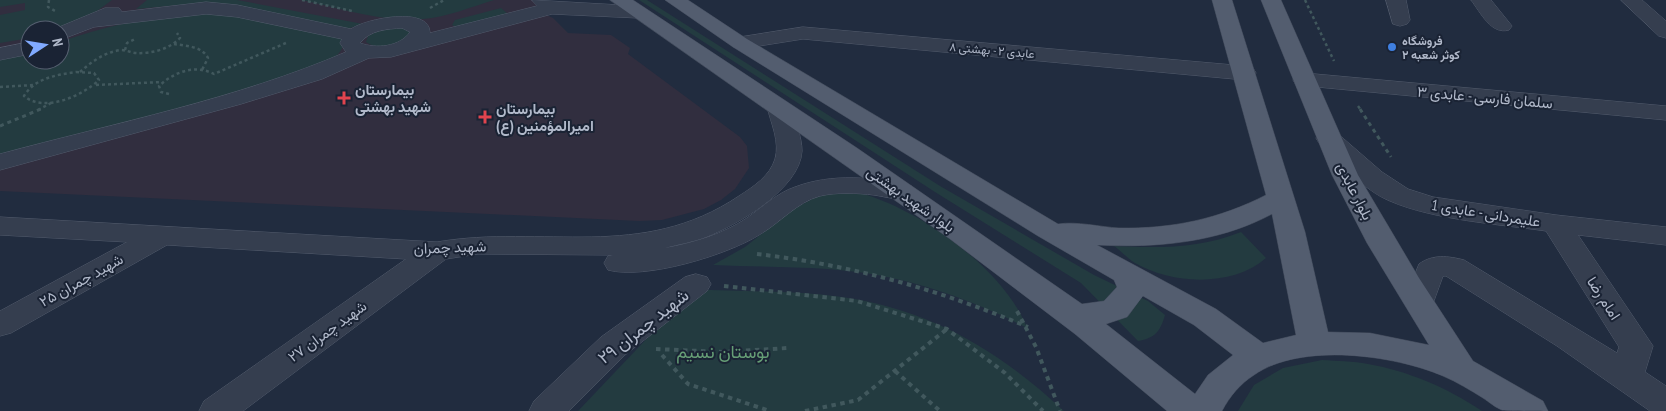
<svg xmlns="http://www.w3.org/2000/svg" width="1666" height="411" viewBox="0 0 1666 411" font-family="'PT Sans Narrow',Vazirmatn,sans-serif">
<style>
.medical{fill:#312e3f;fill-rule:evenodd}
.green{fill:#233b40}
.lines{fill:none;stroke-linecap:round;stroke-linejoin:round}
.minor-casing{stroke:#535c6d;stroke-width:1}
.major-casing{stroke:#3e4758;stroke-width:1}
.path-far2{stroke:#41585d;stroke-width:2.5;stroke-dasharray:3 3;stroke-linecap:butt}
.path-far1{stroke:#41585d;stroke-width:3;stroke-dasharray:4 4;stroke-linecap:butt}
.path{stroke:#41585d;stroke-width:4;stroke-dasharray:4.5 4.5;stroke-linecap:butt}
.minor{fill:#353e4f;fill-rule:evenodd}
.major{fill:#535d6f;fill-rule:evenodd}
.shop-dot{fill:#3f7fe0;stroke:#1a2334;stroke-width:2}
.health-dot{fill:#e0444e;stroke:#1a2334;stroke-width:2}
.labels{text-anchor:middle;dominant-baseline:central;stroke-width:4;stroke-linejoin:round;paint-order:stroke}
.far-poi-label{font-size:12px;font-weight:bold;fill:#b1b9ca;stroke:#1a2334;text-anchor:start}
.far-street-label{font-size:12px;fill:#b1b9ca;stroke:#1a2334}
.poi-label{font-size:15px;font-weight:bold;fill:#b1b9ca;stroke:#1a2334;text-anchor:start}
.street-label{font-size:15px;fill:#b1b9ca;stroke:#1a2334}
.near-street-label{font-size:18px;fill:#b1b9ca;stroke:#1a2334}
.near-park-label{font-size:18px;fill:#669e76;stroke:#1a2334}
</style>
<rect width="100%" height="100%" fill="#212c3f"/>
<path class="medical" d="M 0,0 L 535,0 L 542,5 L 542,13 L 553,18 L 568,33 L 611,35 L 630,48 L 628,54 L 740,137 L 747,146 L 749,168 L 735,189 L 721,200 L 704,209 L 662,220 L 639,221 L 0,191 ZM 30,30 L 60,30 L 60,60 L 30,60 Z"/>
<path class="green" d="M 0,0 L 112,0 L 93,14 L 58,30 L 30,30 L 30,38 L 0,43 L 0,15 L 25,10 L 25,3 L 0,7 Z
M 147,0 L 237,0 L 363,24 L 347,29 L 180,5 L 136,9 Z
M 302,0 L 494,0 C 471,7 447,17 423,19 C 384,23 340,8 302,0 Z
M 639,0 L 647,0 L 940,186 L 1094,275 L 1148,301 L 1165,315 C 1160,332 1155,338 1138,341 L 1081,283 L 935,192 Z
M 501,8 L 508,14 L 456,27 L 452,25 L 455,20 Z
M 218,13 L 340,36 L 344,41 C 343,60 315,68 300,75 L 0,158 L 0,57 L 30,51 L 30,60 L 60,60 L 60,42 C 116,22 159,16 218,13 Z
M 402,27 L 411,31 L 407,40 C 394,44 378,51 366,42 L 368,36 L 380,30 Z
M 852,191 C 915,205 1004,268 1027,328 C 985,306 938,288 892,278 C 833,265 773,268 713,265 L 745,247 L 792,210 L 812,199 L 829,193 Z
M 1241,232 L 1266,258 C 1233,287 1173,285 1135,263 C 1127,258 1121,251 1114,246 C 1158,248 1199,249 1241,232 Z
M 694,289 C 742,292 793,290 842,297 C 929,309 1000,351 1064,411 L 578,411 Z
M 1322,360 C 1337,361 1353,361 1368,364 C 1408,371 1448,388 1482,411 L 1238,411 L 1254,385 L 1283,368 Z"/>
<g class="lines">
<defs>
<path id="minor" d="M 532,0 L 638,6 L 645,8 L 648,12 L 645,16 L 638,18 L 552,14 L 391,57 L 369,58 L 322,79 L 241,104 L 0,170 L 0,154 C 115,123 237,99 346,52 L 340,43 L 342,39 L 237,17 L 206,14 L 94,27 L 60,40 L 60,30 L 52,30 L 105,8 L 119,8 L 122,12 L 206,2 L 237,5 L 351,29 C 365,19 430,5 430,33 L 537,6 ZM 402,28 L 410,32 C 400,47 376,49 360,43 C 370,30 387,29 402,28 Z
M 1386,0 L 1406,0 L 1410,20 L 1407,24 L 1400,26 L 1393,24 Z
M 1471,0 L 1491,0 L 1512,26 L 1509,30 C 1491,35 1481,13 1471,0 Z
M 1621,0 L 1642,0 L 1666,21 L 1666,38 L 1659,36 Z
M 803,27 L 1245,66 L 1253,68 L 1256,73 L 1253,78 L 1245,80 L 803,39 L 740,49 L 733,47 L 730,43 L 733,39 L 740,37 Z
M 30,42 L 30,54 L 0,60 L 0,48 Z
M 1304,73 L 1666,106 L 1666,120 L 1296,85 L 1293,80 L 1296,75 Z
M 779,100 L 787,102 L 791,107 C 795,121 802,137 802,151 C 800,189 737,225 706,237 C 693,242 679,244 665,248 C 694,243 723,234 747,218 C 763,207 777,193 795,187 C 832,173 874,177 912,186 L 915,192 L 912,198 C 899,201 887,197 874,195 C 857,193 837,192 820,196 C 797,202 780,223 759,235 C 727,255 645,280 608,270 L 604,263 L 608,256 L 613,255 L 478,254 L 446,259 L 243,411 L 199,411 L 204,401 L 406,259 L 167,245 L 11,333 L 0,336 L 0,311 L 127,242 L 0,235 L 0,217 L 437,242 C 544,224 641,262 739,196 C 753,187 770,176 775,159 C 780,142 771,123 767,107 L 771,102 Z
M 1328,131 L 1337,133 L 1382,172 L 1408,189 L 1433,197 L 1556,215 L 1666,227 L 1666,245 L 1578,235 L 1653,346 L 1645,372 L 1666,386 L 1666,411 L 1650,411 L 1557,346 L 1446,276 L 1443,276 L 1431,309 L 1420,312 L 1409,309 L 1404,301 L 1419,264 C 1433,254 1448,256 1464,260 L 1617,353 L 1619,347 L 1546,231 C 1498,224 1434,220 1390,201 C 1363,190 1340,162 1319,143 L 1316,138 L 1319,133 Z
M 696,274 L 707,277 L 711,284 L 707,291 L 625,355 L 569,411 L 529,411 L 534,401 L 601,337 L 685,277 Z"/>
<path id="major" d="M 610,0 L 633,0 L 857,148 L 1082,304 L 1104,301 L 1117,287 L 1114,280 L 1038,236 L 733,47 L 665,0 L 688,0 L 747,39 L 1058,224 C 1077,221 1100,227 1119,228 C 1172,229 1219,219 1266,195 L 1212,0 L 1232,0 L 1305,232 L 1328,332 L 1370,333 L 1429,345 L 1367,243 L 1332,175 L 1261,0 L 1281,0 L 1358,175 L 1419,278 L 1473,361 L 1543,401 L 1548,411 C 1537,411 1511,411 1502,410 C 1496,408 1489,402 1483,398 C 1470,390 1457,382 1443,376 C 1394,355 1301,342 1254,375 C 1240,384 1230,396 1222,411 L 1167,411 L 1075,334 L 950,239 ZM 1272,214 L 1296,335 L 1263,343 L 1216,309 L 1097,245 C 1156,248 1218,243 1272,214 ZM 1143,296 L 1194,325 L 1233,355 L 1208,375 L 1195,394 L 1106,324 L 1127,317 Z"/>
</defs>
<use href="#minor" class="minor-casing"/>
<use href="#major" class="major-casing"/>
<path class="path-far2" d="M 49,0 L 48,7 L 55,11
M 302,0 L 352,11
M 1305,0 L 1334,61
M 430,8 L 444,0
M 174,44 C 186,46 202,46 208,58 L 202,70
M 125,50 L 127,43 L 135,39
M 76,72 L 94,73 L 99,80 C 82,96 44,113 24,96 C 35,78 56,75 76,72 Z
M 80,72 C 91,62 105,52 121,50 C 127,50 131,53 136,53 C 151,54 170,49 180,38 L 177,33
M 96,85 L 162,82
M 0,87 L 34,85
M 169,94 L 161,92 L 159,86 C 174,72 195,64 214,74 L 286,43
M 1358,106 L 1361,110
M 38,110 L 53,102"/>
<path class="path-far1" d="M 1360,109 L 1391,157
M 0,126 L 41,109"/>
<path class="path" d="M 757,254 C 852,265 940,290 1028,327
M 724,286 L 857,301 L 947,329 L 1005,373 L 1043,411
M 1017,311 L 1036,347 L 1060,411
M 656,349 L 722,352 L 788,348
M 662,355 L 688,384 L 770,411
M 895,371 L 940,411
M 805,411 L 858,400 L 947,329"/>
<use href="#minor" class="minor"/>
<use href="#major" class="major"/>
</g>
<circle class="shop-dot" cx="1392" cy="47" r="5"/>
<g class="health-dot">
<path d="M341.5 90.5h5v5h5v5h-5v5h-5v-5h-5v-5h5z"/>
<path d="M482.5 109.5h5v5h5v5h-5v5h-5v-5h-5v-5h5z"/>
</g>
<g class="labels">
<g class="far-poi-label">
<text x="1402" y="40">فروشگاه<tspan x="1402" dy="14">کوثر شعبه ۲</tspan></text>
</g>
<g class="far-street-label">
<text transform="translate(992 50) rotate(5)">عابدی ۲ - بهشتی ۸</text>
</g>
<g class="poi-label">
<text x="355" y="89">بیمارستان<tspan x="355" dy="17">شهید بهشتی</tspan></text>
<text x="496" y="108">بیمارستان<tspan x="496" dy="17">امیرالمؤمنین (ع)</tspan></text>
</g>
<g class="street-label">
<text transform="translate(1485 97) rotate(5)">سلمان فارسی - عابدی ۳</text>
<text transform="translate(1355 191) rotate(63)">بلوار عابدی</text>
<text transform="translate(911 199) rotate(35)">بلوار شهید بهشتی</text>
<text transform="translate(1486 213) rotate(9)">علیمردانی - عابدی 1</text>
<text transform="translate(450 247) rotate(-2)">شهید چمران</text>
<text transform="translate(81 280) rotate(-29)">شهید چمران ۲۵</text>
<text transform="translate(1604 298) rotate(57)">امام رضا</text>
<text transform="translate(327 331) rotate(-36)">شهید چمران ۲۷</text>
</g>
<g class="near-street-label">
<text transform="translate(643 326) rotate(-38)">شهید چمران ۲۹</text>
</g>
<g class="near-park-label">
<text x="723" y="351">بوستان نسیم</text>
</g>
</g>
<g transform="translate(45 45) rotate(78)"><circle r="24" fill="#1a2334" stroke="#565f70"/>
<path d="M0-4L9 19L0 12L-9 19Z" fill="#81aaff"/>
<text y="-8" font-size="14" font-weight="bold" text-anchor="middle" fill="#b1b9ca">N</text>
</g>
</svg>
